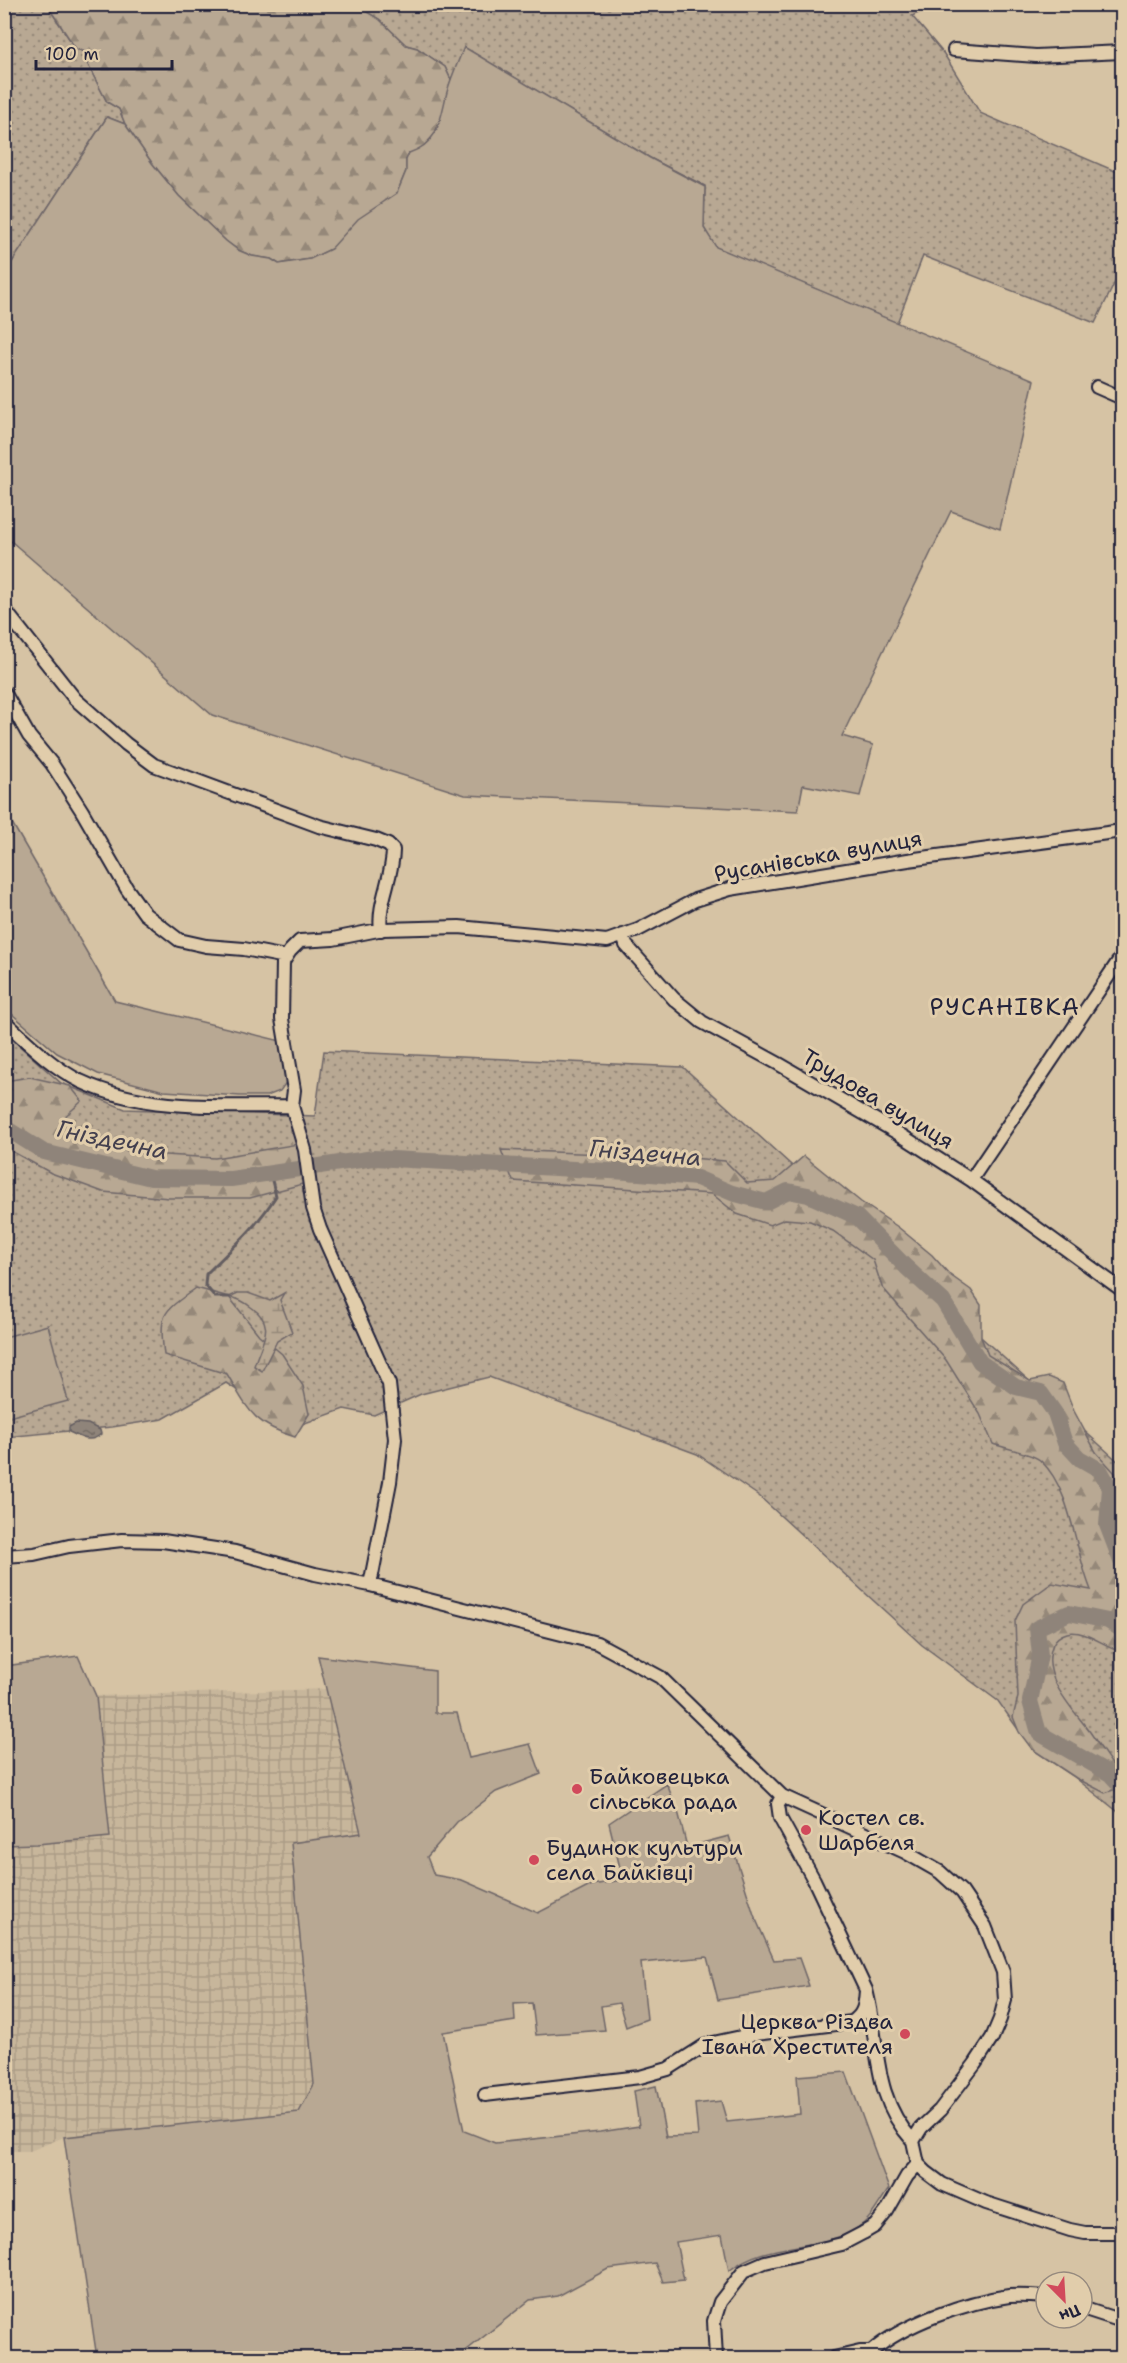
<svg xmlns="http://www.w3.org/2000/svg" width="1127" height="2363" viewBox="0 0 1127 2363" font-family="'Shantell Sans',sans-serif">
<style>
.industrial{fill:url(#industrial-grid)}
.grass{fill:url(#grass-dots);stroke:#6d6567;stroke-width:1.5}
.forest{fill:url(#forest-firs);stroke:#6d6567;stroke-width:1.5}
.wetland{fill:url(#wetland-marsh);stroke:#6d6567;stroke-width:1.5}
.garden{fill:#b8a893;stroke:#6d6567;stroke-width:1.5}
.water{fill:url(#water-ripples);stroke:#635d61;stroke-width:1.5}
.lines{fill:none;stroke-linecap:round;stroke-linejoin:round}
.stream{stroke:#635d61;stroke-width:3}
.river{stroke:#8f847a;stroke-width:16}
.minor-casing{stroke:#22223b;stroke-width:16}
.minor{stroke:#e1cdab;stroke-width:12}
.poi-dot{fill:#d1495b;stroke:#e1cdab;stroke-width:2}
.labels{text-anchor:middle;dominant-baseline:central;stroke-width:6;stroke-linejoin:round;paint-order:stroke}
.street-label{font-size:22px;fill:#22223b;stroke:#e1cdab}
.poi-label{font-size:22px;fill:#22223b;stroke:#e1cdab;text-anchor:start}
.neighbourhood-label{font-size:24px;letter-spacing:1.5px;fill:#22223b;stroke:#e1cdab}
.water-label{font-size:24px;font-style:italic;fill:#433f4e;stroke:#e1cdab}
</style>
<defs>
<pattern id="industrial-grid" width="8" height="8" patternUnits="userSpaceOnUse" patternTransform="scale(1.5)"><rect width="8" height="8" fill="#c7b69b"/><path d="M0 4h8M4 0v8" fill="none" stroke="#ab9c86"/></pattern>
<pattern id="grass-dots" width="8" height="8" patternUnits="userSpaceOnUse" patternTransform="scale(1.5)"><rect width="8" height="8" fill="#b8a893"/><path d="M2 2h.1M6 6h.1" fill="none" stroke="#958879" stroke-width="1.8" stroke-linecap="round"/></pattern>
<pattern id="forest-firs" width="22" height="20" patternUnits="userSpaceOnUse" patternTransform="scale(1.5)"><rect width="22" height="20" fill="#b8a893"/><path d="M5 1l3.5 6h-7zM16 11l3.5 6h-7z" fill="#958879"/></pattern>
<pattern id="wetland-marsh" width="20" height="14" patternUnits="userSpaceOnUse" patternTransform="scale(1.5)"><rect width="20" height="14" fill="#b8a893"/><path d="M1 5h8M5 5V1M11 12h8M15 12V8" fill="none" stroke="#958879"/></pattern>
<pattern id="water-ripples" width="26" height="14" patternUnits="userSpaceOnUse" patternTransform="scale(1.5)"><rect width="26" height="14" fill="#8f847a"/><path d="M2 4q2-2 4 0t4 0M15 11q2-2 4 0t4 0" fill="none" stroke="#746c65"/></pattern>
</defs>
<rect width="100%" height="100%" fill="#d6c3a4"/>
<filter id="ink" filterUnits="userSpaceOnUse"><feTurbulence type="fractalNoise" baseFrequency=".0167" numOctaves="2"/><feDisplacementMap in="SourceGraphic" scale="12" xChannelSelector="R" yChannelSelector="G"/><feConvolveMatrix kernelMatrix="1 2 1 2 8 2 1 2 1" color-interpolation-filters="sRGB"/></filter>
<g filter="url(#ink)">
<path class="industrial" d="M 326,1689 L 361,1833 L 291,1843 L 314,2084 L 299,2112 L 64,2137 L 30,2151 L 5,2151 L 4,1845 L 37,1844 L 110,1836 L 96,1696 Z"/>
<path class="grass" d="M 5,5 L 47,5 L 76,49 L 89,53 L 86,61 L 107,102 L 119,109 L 125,124 L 107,117 L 5,273 Z
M 355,5 L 935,5 L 912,16 L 944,54 L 980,113 L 1122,174 L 1122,268 L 1095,323 L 923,256 L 897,323 L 715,247 L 704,228 L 705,186 L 650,158 L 465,48 L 451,80 L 445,67 L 417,48 L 406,45 L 379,19 Z
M 4,1032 L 61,1083 L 125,1109 L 315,1116 L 324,1051 L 683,1067 L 1122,1465 L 1122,1815 L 1073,1776 L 1032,1749 L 998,1701 L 922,1645 L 759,1496 L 697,1454 L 489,1377 L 421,1394 L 374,1415 L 344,1409 L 294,1427 L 226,1383 L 163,1419 L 112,1427 L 5,1437 Z"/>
<path class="forest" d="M 47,5 L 355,5 L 379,19 L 406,45 L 417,48 L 445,67 L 451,80 L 445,109 L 434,135 L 421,149 L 406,160 L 406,171 L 397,193 L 331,249 L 310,259 L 279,264 L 271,259 L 252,256 L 238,250 L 226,241 L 179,196 L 152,163 L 125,124 L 119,109 L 107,102 L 86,61 L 89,53 L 76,49 Z
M 5,1077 L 11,1080 L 30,1077 L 70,1086 L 82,1101 L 61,1120 L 132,1153 L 215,1158 L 298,1144 L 310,1182 L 250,1198 L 169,1198 L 103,1192 L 51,1173 L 6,1148 L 5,1155 Z
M 501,1150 L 681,1157 L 725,1161 L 747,1183 L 775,1181 L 804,1156 L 861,1202 L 898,1227 L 932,1255 L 950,1275 L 971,1290 L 981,1305 L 981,1337 L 988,1355 L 1030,1381 L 1049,1377 L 1063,1383 L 1074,1411 L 1096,1452 L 1115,1473 L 1120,1496 L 1116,1515 L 1122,1525 L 1122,1651 C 1105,1648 1085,1628 1067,1633 C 1060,1635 1056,1638 1053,1644 C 1039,1676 1073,1709 1090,1732 C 1101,1748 1110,1763 1122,1777 L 1122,1787 L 1105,1793 L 1076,1778 L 1032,1749 L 1019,1732 L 1013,1717 L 1018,1697 L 1015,1621 L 1023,1604 L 1052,1583 L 1091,1590 C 1075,1553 1072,1490 1041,1461 C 1034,1454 1005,1448 993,1444 L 980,1414 L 946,1360 L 882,1287 L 873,1260 L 833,1231 L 810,1221 L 785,1219 L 770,1225 L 737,1214 L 712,1194 L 513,1181 Z
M 196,1288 L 229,1297 L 259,1335 L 282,1354 L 303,1386 L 309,1414 L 295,1437 C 252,1424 248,1409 227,1374 L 164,1355 C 159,1312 162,1313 196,1288 Z"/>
<path class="wetland" d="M 238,1293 L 248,1293 L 270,1301 L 284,1293 L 280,1300 L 292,1332 L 277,1341 L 262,1371 L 254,1366 C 262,1340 277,1325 251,1307 C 243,1301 239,1299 229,1297 Z"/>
<path class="garden" d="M 464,47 L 650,158 L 705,187 L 704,228 L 716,247 L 1034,380 L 1000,529 L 951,511 L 842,736 L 873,745 L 860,796 L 803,785 L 798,811 L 465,795 L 212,715 L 5,536 L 5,273 L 107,117 L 125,124 L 152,163 L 179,196 L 226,241 L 238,250 L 252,256 L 271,259 L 279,264 L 310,259 L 331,249 L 358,219 L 397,193 L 406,171 L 406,160 L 409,153 C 440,143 440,119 447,92 C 451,77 458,62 464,47 Z
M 4,809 L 115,1001 L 281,1041 L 287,1081 L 280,1091 L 267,1096 L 240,1096 L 164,1091 L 98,1074 L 57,1053 L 5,1008 Z
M 48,1325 L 68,1401 L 5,1418 L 5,1337 Z
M 78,1656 L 96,1696 L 110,1837 L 37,1844 L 5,1845 L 5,1666 Z
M 318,1656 L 435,1671 L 435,1713 L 457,1713 L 469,1758 L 530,1744 L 541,1774 L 496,1792 L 457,1822 L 427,1857 L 434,1875 L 462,1880 L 538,1913 L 592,1885 L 623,1880 L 609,1823 L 667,1784 L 679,1815 L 687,1847 L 729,1836 L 754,1915 L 774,1960 L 799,1958 L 809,1986 L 718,2000 L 707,1957 L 641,1963 L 647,2019 L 626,2027 L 619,2003 L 601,2006 L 605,2030 L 536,2035 L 532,2003 L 514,2004 L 515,2021 L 443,2032 L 464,2131 L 495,2143 L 600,2132 L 639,2126 L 634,2091 L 656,2086 L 666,2137 L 698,2136 L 695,2104 L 721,2101 L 727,2122 L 800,2114 L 797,2076 L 846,2072 L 889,2189 C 881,2199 874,2215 864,2223 C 826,2254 767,2238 729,2271 L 722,2235 L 676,2242 L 684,2280 L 663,2282 L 655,2263 L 608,2269 L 558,2296 L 530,2300 L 463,2353 L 391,2354 L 391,2358 L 97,2358 L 64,2137 L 299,2112 L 314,2084 L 291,1843 L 361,1833 Z"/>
<path class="water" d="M 76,1423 L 88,1424 L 100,1430 L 101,1434 C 90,1444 81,1437 69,1432 L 69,1427 Z"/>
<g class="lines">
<path class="stream" d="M 229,1297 L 215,1297 L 205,1285 L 206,1274 C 233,1247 255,1229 276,1196 L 270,1173"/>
<path class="river" d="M 4,1127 L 44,1152 L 151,1178 L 231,1179 L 374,1158 L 628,1172 L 697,1178 L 732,1193 L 766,1202 L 788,1191 L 808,1195 L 857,1217 L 906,1267 L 943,1301 L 980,1362 L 1016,1387 L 1041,1393 L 1055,1413 L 1065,1443 L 1079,1458 L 1100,1470 L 1110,1488 L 1107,1525 L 1122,1564
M 1122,1630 L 1108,1621 L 1069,1613 L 1037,1628 L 1040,1655 L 1030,1701 L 1039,1733 L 1110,1774 L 1122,1787"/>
<defs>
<path id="minor" d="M 954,50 L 1036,56 L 1122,52
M 1097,387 L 1122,398
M 4,609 L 75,699 L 126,744 L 154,765 L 319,826 L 376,840 L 388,845 L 393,850 C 393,877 377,904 381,930
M 4,692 L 29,736 L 52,764 L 82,811 L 127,889 L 145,914 L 179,940 L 206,946 L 244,949 L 286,957
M 623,935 L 626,945 L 674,999 L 702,1022 L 779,1064 L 896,1132 L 971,1180 L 1122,1290
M 4,1021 C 27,1042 52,1067 80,1081 C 146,1112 221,1106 292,1106
M 971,1180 L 1122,956
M 4,1556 L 34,1554 L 69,1546 L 122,1540 L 163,1541 L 235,1552 L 315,1574 L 370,1585 L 597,1643 L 660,1677 L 782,1796 L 905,1852 L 940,1872 L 962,1892 L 985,1926 L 1003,1972 L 1005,2000 L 1000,2019 L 992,2038 L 975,2064 L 940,2110 L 921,2128 L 913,2141 L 918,2164 L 926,2172 L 942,2184 L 986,2203 L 1070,2230 L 1085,2233 L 1122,2233
M 370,1585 L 390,1482 L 395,1439 L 389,1384 L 320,1229 L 313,1208 L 305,1150 L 292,1106 L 294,1090 L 282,1019 L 283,962 L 290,951 L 300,941 L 333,939 L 383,929 L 459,927 L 607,941 L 638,930 L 695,900 L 730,889 L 908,860 L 1122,831
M 782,1796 L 778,1804 L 780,1818 L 814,1880 L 866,1990 C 880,2043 871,2095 913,2141
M 485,2095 L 640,2077 L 668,2069 L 704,2046 L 713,2043 L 755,2034 L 852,2022 C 865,2014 865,2003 866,1990
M 1082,2308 L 1122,2321
M 716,2358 L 714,2321 L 720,2302 L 744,2271 L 765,2262 L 842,2244 L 863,2233 L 875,2226 L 887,2211 L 907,2176 L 918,2164
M 834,2358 L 860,2352 L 871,2352 C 903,2324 966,2302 1009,2296 C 1021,2295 1034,2296 1046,2297"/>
</defs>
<use href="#minor" class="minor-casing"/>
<use href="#minor" class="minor"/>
</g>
</g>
<g class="poi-dot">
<circle cx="577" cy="1789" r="6"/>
<circle cx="806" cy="1830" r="6"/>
<circle cx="534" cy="1860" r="6"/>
<circle cx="905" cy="2034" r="6"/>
</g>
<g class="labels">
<g class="street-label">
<text transform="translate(818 856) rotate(-10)">Русанівська вулиця</text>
<text transform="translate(878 1099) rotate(31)">Трудова вулиця</text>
</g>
<g class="poi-label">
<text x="589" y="1776">Байковецька<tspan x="589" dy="25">сільська рада</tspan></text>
<text x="818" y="1817">Костел св.<tspan x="818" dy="25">Шарбеля</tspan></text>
<text x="546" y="1847">Будинок культури<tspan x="546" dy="25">села Байківці</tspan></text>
<text x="893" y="2021" text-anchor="end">Церква Різдва<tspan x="893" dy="25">Івана Хрестителя</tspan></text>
</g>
<g class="neighbourhood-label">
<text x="1005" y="1007">РУСАНІВКА</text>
</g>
<g class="water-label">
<text transform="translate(112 1140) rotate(12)">Гніздечна</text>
<text transform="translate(645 1153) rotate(5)">Гніздечна</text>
</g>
</g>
<rect width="1127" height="2363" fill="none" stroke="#e1cdab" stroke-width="24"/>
<rect x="12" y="12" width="1103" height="2339" fill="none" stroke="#22223b" stroke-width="2" filter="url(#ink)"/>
<g transform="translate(1064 2300) rotate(156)"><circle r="28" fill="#e1cdab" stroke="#95897e" stroke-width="1.5"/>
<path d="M0-4.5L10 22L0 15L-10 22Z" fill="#d1495b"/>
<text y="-9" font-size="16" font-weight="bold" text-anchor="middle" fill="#22223b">Пн</text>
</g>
<path d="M36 60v9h136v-9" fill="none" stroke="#22223b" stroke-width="3"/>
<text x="45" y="60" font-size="18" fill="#22223b" stroke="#e1cdab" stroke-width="4.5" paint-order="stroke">100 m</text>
</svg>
